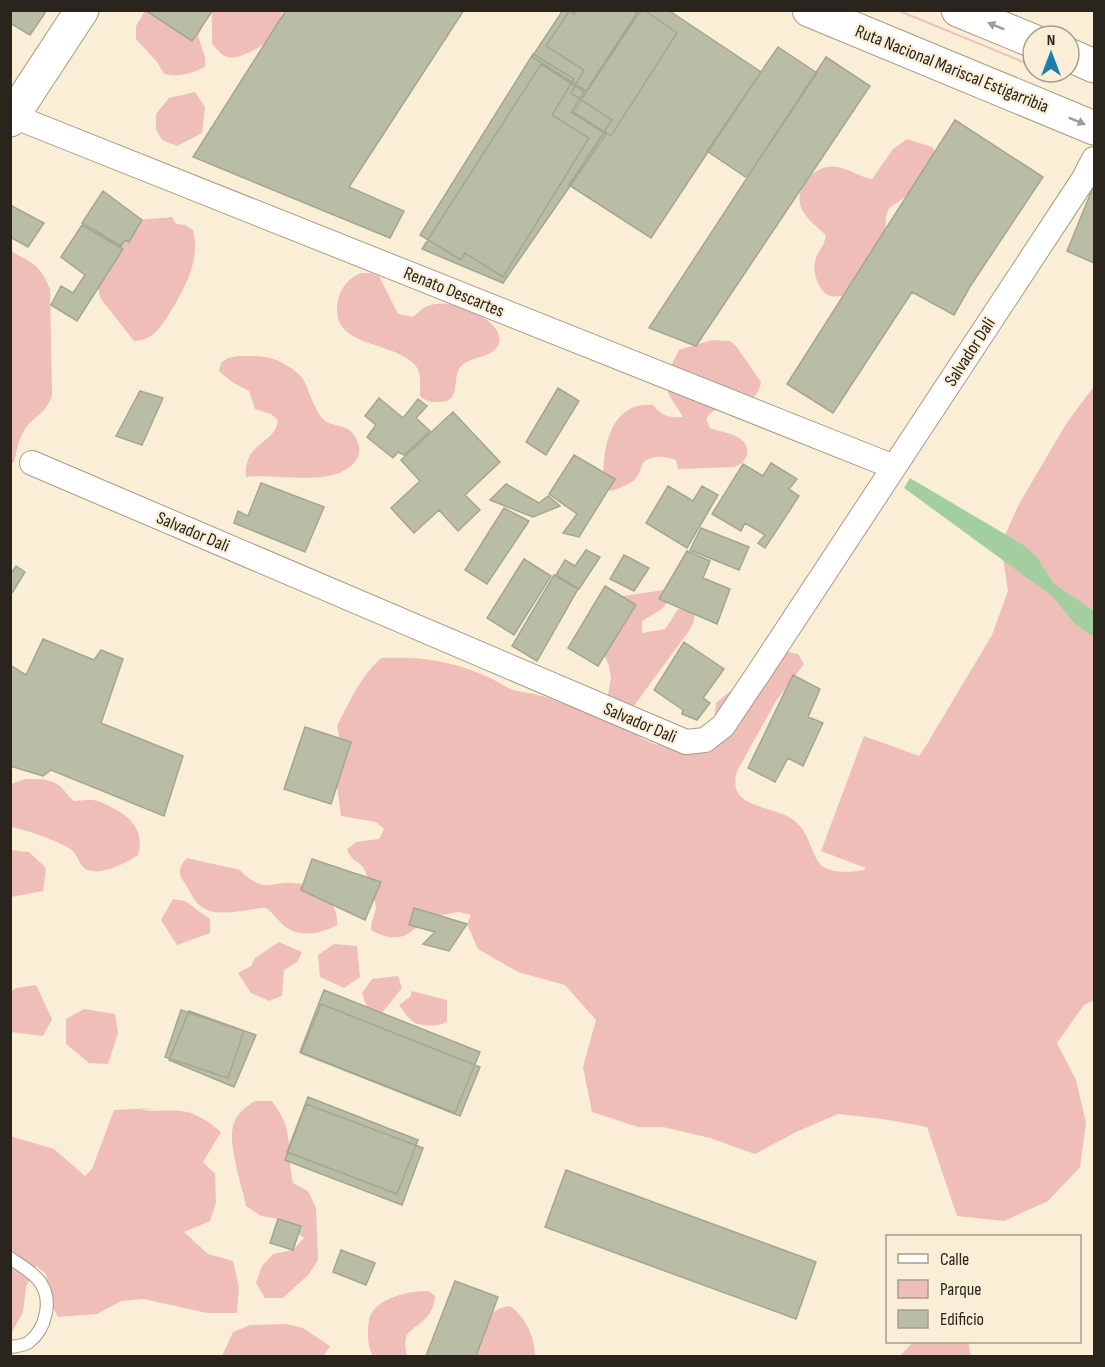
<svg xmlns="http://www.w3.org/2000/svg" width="1105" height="1367" viewBox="0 0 1105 1367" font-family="'Sofia Sans Condensed',sans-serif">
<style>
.green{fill:#f0beb9}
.water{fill:#a3cfa0}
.building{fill:#babda5;stroke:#a3a78f;stroke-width:1.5}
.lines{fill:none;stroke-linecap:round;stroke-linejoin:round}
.service-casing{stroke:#a69b85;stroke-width:14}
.minor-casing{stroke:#a69b85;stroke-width:26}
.secondary-casing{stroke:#a69b85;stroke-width:35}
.trunk-casing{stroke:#a69b85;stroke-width:35}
.service{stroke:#fff;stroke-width:12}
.minor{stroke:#fff;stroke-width:24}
.secondary{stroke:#fff;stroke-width:33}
.trunk{stroke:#fff;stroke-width:33}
.oneway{fill:#9f9d99}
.labels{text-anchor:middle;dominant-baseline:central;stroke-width:4.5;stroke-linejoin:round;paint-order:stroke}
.street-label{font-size:18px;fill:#29251c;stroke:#faeed7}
</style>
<rect width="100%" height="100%" fill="#faeed7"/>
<path class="green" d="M 145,11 L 200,11 L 204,24 L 198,36 L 205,57 L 205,67 C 190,74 180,77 164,74 L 157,62 L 136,39 L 136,26 Z
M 212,11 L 282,11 C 280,19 277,30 271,37 C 266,43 259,48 252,51 C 233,60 225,62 212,43 Z
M 897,11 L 902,11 L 1033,65 L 1033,67 Z
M 195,92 L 205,107 L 202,133 L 177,146 L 162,140 L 156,129 L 156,114 L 169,98 Z
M 907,139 L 932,147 L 937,155 L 921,186 L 889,208 L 886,217 L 885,244 L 847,295 C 841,296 834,298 828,295 C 819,291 812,271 815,261 C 818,250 824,248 826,235 C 809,220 789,205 806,182 C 811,174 819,168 828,167 C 843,164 858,177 872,179 L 893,149 Z
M 172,217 L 176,224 L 185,225 L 193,230 C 200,257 188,282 174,306 C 164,322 155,341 134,341 L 101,299 C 91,275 101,230 129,222 C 142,218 158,219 172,217 Z
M 10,251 C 32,262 41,266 50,289 L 52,395 C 46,414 35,415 25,429 C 18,439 17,451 14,462 L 11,465 Z
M 361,273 L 370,273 L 379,276 L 398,314 L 413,317 C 419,312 424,306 431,305 C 438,303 447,303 454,305 C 468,307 505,325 499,343 C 495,358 471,356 461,366 C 450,379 464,404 436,402 C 429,402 426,401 420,396 C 420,385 422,373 415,365 C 391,339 328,349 338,300 C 341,287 349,278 361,273 Z
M 712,340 L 730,341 L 736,346 L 761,382 C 755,415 722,395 706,419 L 710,428 C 722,433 750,434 747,454 C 745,462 741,464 734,467 L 678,469 L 676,460 C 665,456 648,454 642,465 C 640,469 639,474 636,478 C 630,485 619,488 611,491 L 604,486 C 601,453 609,400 653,405 C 662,416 669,418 683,417 C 679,410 671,400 668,392 C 664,377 673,362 679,350 Z
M 238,356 C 261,356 271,355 291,368 C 296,372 301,375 304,381 C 310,393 313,407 322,418 C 331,428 346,423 354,435 C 359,442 362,453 356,460 C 336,489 277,473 246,477 C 243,442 276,444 278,420 L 271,414 L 255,409 L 249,391 L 232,382 L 219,371 L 221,363 L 228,358 Z
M 1094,386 L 1094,1000 L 1084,1005 L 1057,1043 L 1076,1080 L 1086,1123 L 1080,1167 L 1048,1201 L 1004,1221 L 957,1216 L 927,1127 L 883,1119 L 838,1114 L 796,1132 L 755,1154 L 710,1138 L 663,1127 L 638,1127 L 592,1112 L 583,1067 L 596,1020 L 565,985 L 518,972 L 478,949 L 467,924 L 471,915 L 459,912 L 423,918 C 410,940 392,942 371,930 C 371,919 375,916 376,907 C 376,903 366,870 363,867 C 355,858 353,863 347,849 L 356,842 L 379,839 L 384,829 L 376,822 L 341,816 L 335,770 L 342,748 L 337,726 C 349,702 361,676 381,658 C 406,657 430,658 455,665 C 469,669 485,675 498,682 C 502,684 506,687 510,689 C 520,692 531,693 542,696 C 568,704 580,716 607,700 L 611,678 L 609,666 L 600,644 L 609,598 L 664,590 L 669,600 L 662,609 L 642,621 L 642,633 L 665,629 C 673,619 675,610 685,602 L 694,610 L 694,621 L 689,631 L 633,707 L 631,729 C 650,750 674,746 700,748 L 719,725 L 715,714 L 716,703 L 741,682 L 787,652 L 798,654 L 804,664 L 776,701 L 737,771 C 725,813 778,802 799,825 C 809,835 813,858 822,866 C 834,874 851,872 864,870 L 866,868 L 821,851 L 864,736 L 919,756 L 927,744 L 992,635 L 1008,591 L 1001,544 L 1019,504 L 1066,424 Z
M 25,779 C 37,779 50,778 60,786 C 65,791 69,797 74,801 C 80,801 87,799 93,800 C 100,801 105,804 111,807 C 131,817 145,831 138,855 C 126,863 95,880 82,866 C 78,861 77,855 72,850 C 61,842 24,829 11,827 L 11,784 Z
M 11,850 L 29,852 L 46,868 L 43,891 L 11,897 Z
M 187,858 L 240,870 C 245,876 255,883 263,885 C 272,886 282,882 292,883 C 316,883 339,900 337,925 C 322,933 302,938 287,928 C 279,922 274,914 266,908 C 246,908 213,921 197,903 C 192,897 189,889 184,882 C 177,873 179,866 187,858 Z
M 173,899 L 185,901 L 210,919 L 210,933 L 177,945 L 161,920 Z
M 279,942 L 302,952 L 297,962 L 284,970 L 282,996 L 269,1001 L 251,993 L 238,973 L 251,966 L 255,958 Z
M 334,944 L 357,946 L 360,977 L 344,988 L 320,977 L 318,955 Z
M 398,976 L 402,988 L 381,1014 L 367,1007 L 362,993 L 372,979 Z
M 36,985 L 52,1019 L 43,1036 L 11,1032 L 11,991 L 16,988 Z
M 412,991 L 447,1000 L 447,1022 C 439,1027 418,1027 411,1020 C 406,1016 403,1010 399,1005 L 410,997 Z
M 84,1009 L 115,1014 L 118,1033 L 108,1064 L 89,1063 L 66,1044 L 66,1019 Z
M 255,1101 L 272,1101 C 278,1110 285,1119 287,1131 C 291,1148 288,1164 293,1183 L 308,1191 L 316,1208 L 318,1260 L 309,1274 L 283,1298 L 265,1298 L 256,1283 L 262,1266 L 273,1254 L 293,1250 L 304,1238 L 278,1219 L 261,1216 L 246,1206 C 242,1185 228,1147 233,1126 C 236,1114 245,1107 255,1101 Z
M 156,1108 L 140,1110 C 180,1113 186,1103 221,1132 L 203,1162 L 215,1174 L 216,1203 L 210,1221 L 184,1232 L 208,1254 L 233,1261 L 239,1287 L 237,1313 L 207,1313 L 144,1299 L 121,1301 L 97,1314 L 58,1317 L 51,1304 L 46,1274 L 36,1266 L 26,1287 L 23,1312 L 11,1334 L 10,1136 L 54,1149 L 85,1176 L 92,1169 L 114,1110 Z
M 429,1291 L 435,1296 C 434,1302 433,1310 429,1314 C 415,1333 400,1327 407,1356 L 373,1356 C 369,1349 368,1343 368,1334 C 368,1327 368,1317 373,1311 C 384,1296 411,1291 429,1291 Z
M 510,1306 C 526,1318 535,1337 535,1356 L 455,1356 L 458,1355 C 472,1337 485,1308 510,1306 Z
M 286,1324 L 303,1328 L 330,1346 L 324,1356 L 222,1356 L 233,1332 L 250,1325 Z
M 913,1342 L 968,1342 L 971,1356 L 900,1356 Z"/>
<path class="water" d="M 910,478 L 1025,546 L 1037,557 L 1053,583 L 1094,611 L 1094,637 L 1075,624 L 1052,596 L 904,488 Z"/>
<path class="building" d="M 10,10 L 42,10 L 45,13 L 30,35 L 10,23 Z
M 145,10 L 213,10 L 192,41 Z
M 286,10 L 464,10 L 349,187 L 404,211 L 390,238 L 193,157 Z
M 563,10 L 569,10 L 574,14 L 576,10 L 632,10 L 637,13 L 586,91 L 532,57 Z
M 570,10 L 668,10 L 761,72 L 651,238 L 569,185 L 612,120 L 571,93 L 584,70 L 546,46 Z
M 641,10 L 644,10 L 677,33 L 611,136 L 573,112 Z
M 778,47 L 817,73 L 747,178 L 707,151 Z
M 533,54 L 574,79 L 552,115 L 589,138 L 503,277 L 465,253 L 461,260 L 420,235 Z
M 826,57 L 870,86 L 696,346 L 649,328 Z
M 541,64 L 584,92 L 571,112 L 606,134 L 503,283 L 422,249 Z
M 955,120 L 1043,177 L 971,285 L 954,315 L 912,292 L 833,413 L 787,384 Z
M 1094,185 L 1094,263 L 1067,251 Z
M 103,191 L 142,220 L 129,242 L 125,240 L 121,246 L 82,223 Z
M 10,205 L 44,223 L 28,247 L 10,237 Z
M 82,225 L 123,249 L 77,321 L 51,305 L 61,286 L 73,293 L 85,275 L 61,257 Z
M 558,388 L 579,401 L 546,455 L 526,442 Z
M 140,391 L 163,398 L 142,445 L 116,436 Z
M 379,398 L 403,418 L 418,399 L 427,406 L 416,418 L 430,431 L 404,455 L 398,452 L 393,458 L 367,437 L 376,425 L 365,416 Z
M 453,412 L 500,462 L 465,495 L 480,510 L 458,531 L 439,510 L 414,533 L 391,508 L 420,481 L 401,460 Z
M 574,455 L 615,479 L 579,537 L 563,533 L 577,514 L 549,494 Z
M 771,463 L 797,479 L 789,489 L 799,496 L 765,548 L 758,543 L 765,535 L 745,523 L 741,531 L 712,514 L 743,464 L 763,476 Z
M 261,483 L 324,507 L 305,552 L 234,523 L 238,511 L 248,516 Z
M 506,484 L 539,503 L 548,496 L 560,506 L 533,517 L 490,500 Z
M 668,486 L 693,501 L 702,486 L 718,495 L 687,548 L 646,523 Z
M 504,508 L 529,521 L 487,584 L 465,570 Z
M 701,528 L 749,547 L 739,570 L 690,550 Z
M 586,550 L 600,557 L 579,589 L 556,575 L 565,560 L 575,566 Z
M 687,551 L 710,561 L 703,578 L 730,589 L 717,624 L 659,599 Z
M 624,555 L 649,568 L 634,591 L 610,579 Z
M 524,559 L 551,576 L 514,635 L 487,618 Z
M 16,566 L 25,572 L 12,593 L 10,592 L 10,575 Z
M 554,575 L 578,589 L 537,661 L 512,646 Z
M 605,586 L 636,605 L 598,666 L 568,648 Z
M 43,639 L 94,660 L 101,650 L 123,659 L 101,723 L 183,756 L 164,816 L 51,770 L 43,776 L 10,766 L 10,665 L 26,675 Z
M 684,642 L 724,669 L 703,698 L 710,703 L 697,720 L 682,714 L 683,710 L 654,690 Z
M 793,675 L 820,689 L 808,717 L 823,723 L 803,766 L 788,758 L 775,782 L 748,768 Z
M 305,727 L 351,742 L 331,804 L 284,789 Z
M 312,859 L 381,882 L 365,920 L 301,890 Z
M 414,908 L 467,924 L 449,951 L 423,944 L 435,932 L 409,925 Z
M 324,990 L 480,1052 L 455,1113 L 300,1052 Z
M 321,1004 L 480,1067 L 460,1116 L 301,1053 Z
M 181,1010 L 244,1031 L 228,1078 L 165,1057 Z
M 189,1011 L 256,1035 L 234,1087 L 169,1060 Z
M 308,1097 L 418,1140 L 397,1194 L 287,1152 Z
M 306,1104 L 423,1148 L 402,1205 L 285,1160 Z
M 566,1170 L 816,1262 L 796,1319 L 545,1227 Z
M 278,1219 L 301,1226 L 293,1250 L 270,1243 Z
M 341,1250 L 375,1263 L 366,1285 L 333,1272 Z
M 455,1281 L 498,1297 L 476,1356 L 426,1356 Z"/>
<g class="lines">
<defs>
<path id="service" d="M 10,1258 C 20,1265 33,1272 40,1282 C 53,1300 46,1329 29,1342 C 24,1346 16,1346 10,1347"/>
<path id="minor" d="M 13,116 L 894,467
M 32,463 L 686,742 L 705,740 L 723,726 L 758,674 L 1083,180 L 1094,159"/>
<path id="secondary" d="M 10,120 L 82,10"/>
<path id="trunk" d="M 809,10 L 1094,128
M 958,10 L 1033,41
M 1069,55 L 1094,66"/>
</defs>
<use href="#service" class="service-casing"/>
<use href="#minor" class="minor-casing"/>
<use href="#secondary" class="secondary-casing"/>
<use href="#trunk" class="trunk-casing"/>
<use href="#service" class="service"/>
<use href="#minor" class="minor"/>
<use href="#secondary" class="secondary"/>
<use href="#trunk" class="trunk"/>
</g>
<defs><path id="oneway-solid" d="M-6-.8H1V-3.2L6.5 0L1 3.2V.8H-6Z" transform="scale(1.5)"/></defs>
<g class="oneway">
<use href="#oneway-solid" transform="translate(996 26) rotate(-158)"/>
<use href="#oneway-solid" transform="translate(1077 121) rotate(22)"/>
</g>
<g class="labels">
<g class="street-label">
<text transform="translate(952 69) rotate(22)">Ruta Nacional Mariscal Estigarribia</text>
<text transform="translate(454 292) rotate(22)">Renato Descartes</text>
<text transform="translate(970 352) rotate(-57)">Salvador Dali</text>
<text transform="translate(193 532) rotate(23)">Salvador Dali</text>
<text transform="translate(640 723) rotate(23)">Salvador Dali</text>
</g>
</g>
<rect width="1105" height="1367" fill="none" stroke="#29251c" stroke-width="24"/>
<rect x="886" y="1235" width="195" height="108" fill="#faeed7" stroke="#a69e8c" stroke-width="1.5"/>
<rect x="898" y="1254" width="30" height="9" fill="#ffffff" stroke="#a69e8c" stroke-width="1.5"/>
<text x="940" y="1265" font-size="18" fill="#29251c">Calle</text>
<rect x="898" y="1280" width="30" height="18" fill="#f0beb9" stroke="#a69e8c" stroke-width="1.5"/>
<text x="940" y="1295" font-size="18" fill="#29251c">Parque</text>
<rect x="898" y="1310" width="30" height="18" fill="#babda5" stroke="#a69e8c" stroke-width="1.5"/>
<text x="940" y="1325" font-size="18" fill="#29251c">Edificio</text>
<g transform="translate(1051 54)"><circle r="28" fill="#faeed7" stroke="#a69e8c" stroke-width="1.5"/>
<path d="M0-4.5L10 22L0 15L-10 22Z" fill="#1c80ab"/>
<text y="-9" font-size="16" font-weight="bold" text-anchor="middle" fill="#29251c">N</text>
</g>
</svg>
